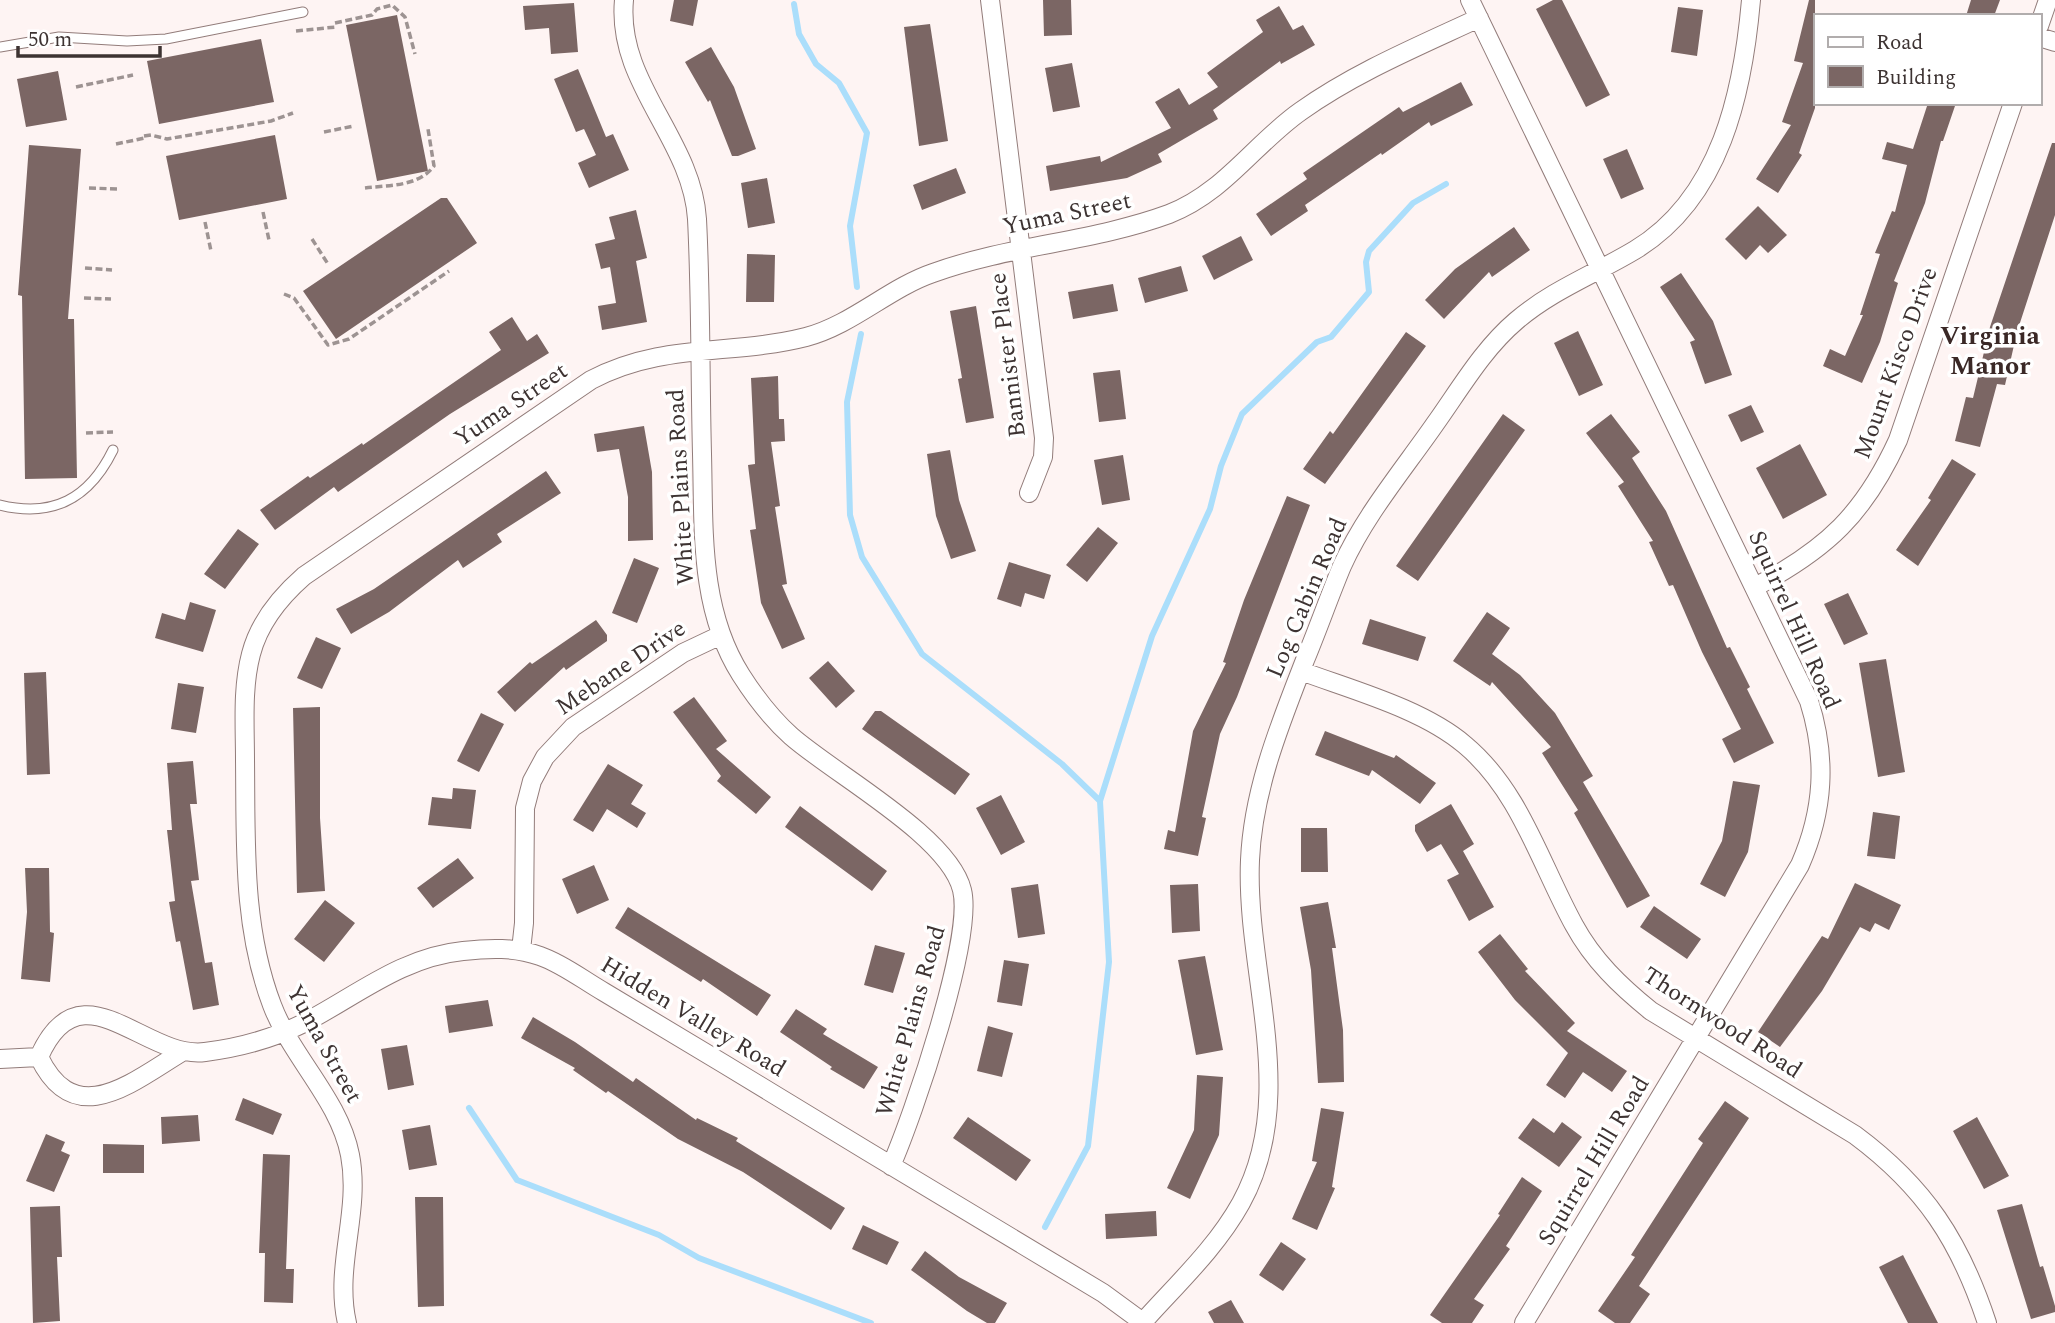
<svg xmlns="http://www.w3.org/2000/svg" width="2055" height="1323" viewBox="0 0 2055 1323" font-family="Spectral,serif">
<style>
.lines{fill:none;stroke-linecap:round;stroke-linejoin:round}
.stream{stroke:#abdefb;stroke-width:6}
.building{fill:#7b6664}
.lane-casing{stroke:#927c7a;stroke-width:11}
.street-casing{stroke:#927c7a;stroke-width:20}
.path{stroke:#9d9392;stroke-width:3.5;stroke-dasharray:7 3.5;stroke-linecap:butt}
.lane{stroke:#fff;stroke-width:9}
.street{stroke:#fff;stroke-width:18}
.labels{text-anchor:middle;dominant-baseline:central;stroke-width:7;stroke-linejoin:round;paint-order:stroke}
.street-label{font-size:24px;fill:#3d3332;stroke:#fff}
.neighbourhood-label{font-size:26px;font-weight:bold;fill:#3a2826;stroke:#fff}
</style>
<rect width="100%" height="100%" fill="#fef4f3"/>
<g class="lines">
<path class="stream" d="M 794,4 L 799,34 L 816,64 L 839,83 L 867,133 L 850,226 L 857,287
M 861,334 L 847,402 L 850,515 L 862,557 L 922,654 L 1062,764 L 1100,801
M 469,1108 L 517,1180 L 659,1235 L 699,1258 L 871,1323
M 1045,1227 L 1088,1146 L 1109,962 L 1100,801 L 1152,636 L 1210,509 L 1221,466 L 1242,414 L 1317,342 L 1331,337 L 1369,292 L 1366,262 L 1369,251 L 1413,203 L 1446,184"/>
</g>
<path class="building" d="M 674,0 L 698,0 L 693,26 L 670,21 Z
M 1043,0 L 1071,0 L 1072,35 L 1044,36 Z
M 1553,0 L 1562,0 L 1610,95 L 1586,107 L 1536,9 Z
M 1809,0 L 1815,0 L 1815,108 L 1799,153 L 1802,155 L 1778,193 L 1756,179 L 1791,125 L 1782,122 L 1803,63 L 1794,61 Z
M 1971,0 L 2000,0 L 1994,16 L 1966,16 Z
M 574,3 L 578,52 L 551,54 L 549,28 L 525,30 L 523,6 Z
M 1279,6 L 1293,30 L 1303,25 L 1315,45 L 1281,64 L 1280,61 L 1213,110 L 1218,119 L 1158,154 L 1162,162 L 1127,178 L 1050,191 L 1046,166 L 1100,156 L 1101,162 L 1171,128 L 1155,102 L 1179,88 L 1189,105 L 1218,87 L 1207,73 L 1263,32 L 1256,20 Z
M 1678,7 L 1703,10 L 1697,56 L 1671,52 Z
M 397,15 L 428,171 L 377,181 L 346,25 Z
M 930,24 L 948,141 L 919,146 L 904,27 Z
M 261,39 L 274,102 L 159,124 L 147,61 Z
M 711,47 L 734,87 L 756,149 L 738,156 L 732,156 L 710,100 L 708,102 L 685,62 Z
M 1072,63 L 1080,107 L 1053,112 L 1045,68 Z
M 578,69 L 606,137 L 613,134 L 629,170 L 589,188 L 578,163 L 596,155 L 584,129 L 576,132 L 554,79 Z
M 58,71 L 67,120 L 26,127 L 17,79 Z
M 1461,82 L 1473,105 L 1431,126 L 1429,122 L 1382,155 L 1381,153 L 1305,205 L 1308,211 L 1271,236 L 1256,214 L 1307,179 L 1303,173 L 1399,107 L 1403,112 Z
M 1928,103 L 1956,103 L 1943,141 L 1941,141 L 1925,203 L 1894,281 L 1898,283 L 1880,342 L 1862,383 L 1823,366 L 1830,349 L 1845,356 L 1863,315 L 1860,315 L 1880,254 L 1875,253 L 1892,211 L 1895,212 L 1907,165 L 1882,159 L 1887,142 L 1913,149 Z
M 275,135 L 287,199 L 179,220 L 166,156 Z
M 2052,143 L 2055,143 L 2055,215 L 2017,332 L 2005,385 L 1997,384 L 1980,447 L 1955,441 L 1966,397 L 1973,398 L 1990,327 Z
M 29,145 L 81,149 L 68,319 L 74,319 L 77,478 L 25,479 L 22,296 L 18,295 Z
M 1627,149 L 1644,189 L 1621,199 L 1603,159 Z
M 956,168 L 966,193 L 922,210 L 913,185 Z
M 767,178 L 775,223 L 748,228 L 741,183 Z
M 441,198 L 447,198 L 477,243 L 336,339 L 303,291 Z
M 1758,206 L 1787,235 L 1768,253 L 1760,245 L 1746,260 L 1725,239 Z
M 636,210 L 647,258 L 636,261 L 647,322 L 602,330 L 598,306 L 616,303 L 610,267 L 601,269 L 595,244 L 615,239 L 609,217 Z
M 1514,227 L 1530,250 L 1492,277 L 1489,272 L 1444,319 L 1425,300 L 1455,269 Z
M 1241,236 L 1253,260 L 1214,280 L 1202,256 Z
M 747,254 L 775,255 L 774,302 L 746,302 Z
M 1181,266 L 1188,291 L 1145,303 L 1138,278 Z
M 1681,273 L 1713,321 L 1732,375 L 1705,384 L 1690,342 L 1695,340 L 1660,287 Z
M 1113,284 L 1118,311 L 1073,319 L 1068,292 Z
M 976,306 L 994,418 L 966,423 L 958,379 L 962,378 L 950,311 Z
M 512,317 L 527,341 L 537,334 L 549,353 L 450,414 L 338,492 L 334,487 L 275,530 L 260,510 L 308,476 L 310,478 L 362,443 L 363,445 L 501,350 L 489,332 Z
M 1578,331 L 1603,385 L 1579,396 L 1554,343 Z
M 1406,332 L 1426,346 L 1325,484 L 1303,469 L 1330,431 L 1333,434 Z
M 1120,370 L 1126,419 L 1099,422 L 1093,373 Z
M 778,376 L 779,419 L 784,419 L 785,441 L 771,442 L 780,506 L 775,507 L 787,584 L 782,585 L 805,639 L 782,649 L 761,603 L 750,530 L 756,529 L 748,465 L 755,464 L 751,378 Z
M 1751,405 L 1764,432 L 1741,442 L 1728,415 Z
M 1503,414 L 1525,430 L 1418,581 L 1396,566 Z
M 1611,414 L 1640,452 L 1632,458 L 1666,511 L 1727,648 L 1730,647 L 1750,687 L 1747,689 L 1774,743 L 1734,763 L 1722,739 L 1741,729 L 1702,652 L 1673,585 L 1669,586 L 1649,542 L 1653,541 L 1618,486 L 1624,482 L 1586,433 Z
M 644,426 L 652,472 L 653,540 L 628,541 L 628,497 L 619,449 L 597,452 L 594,434 Z
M 1800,444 L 1827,495 L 1783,519 L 1756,468 Z
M 950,450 L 959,500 L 976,551 L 951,559 L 936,516 L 927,454 Z
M 1123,455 L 1130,500 L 1102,505 L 1094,460 Z
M 1952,459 L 1976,474 L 1918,566 L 1896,550 L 1931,500 L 1928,498 Z
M 546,471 L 561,493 L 497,534 L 502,542 L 463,568 L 458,560 L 389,612 L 351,634 L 336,609 L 374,589 Z
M 1287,496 L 1310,505 L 1237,697 L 1220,734 L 1202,817 L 1206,818 L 1198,856 L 1164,849 L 1168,830 L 1175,832 L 1193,731 L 1226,663 L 1223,662 L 1244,600 Z
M 1098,527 L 1118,543 L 1087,582 L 1066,565 Z
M 238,529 L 259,544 L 225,589 L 204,574 Z
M 634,558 L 659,568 L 637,623 L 612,613 Z
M 1009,562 L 1051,575 L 1044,599 L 1025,593 L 1021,607 L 997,599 Z
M 1848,593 L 1868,634 L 1844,645 L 1824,604 Z
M 190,602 L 216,610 L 203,652 L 155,638 L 162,613 L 185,620 Z
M 1487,612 L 1510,628 L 1492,654 L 1520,675 L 1555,713 L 1593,776 L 1583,782 L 1650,896 L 1627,908 L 1574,813 L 1578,810 L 1542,753 L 1551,747 L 1492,682 L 1490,686 L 1453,661 Z
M 1370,619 L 1426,637 L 1418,661 L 1362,644 Z
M 596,620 L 607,635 L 607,641 L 566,670 L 564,667 L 515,712 L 497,692 L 530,662 L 532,664 Z
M 316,637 L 341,648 L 322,689 L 297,678 Z
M 1886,659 L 1905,772 L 1878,777 L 1859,663 Z
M 828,661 L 855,691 L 836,708 L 809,678 Z
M 46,672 L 50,774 L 27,775 L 24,673 Z
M 178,683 L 204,687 L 196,733 L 171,729 Z
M 694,697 L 727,741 L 716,749 L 771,797 L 756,814 L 717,781 L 721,776 L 673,712 Z
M 320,707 L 320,818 L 325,891 L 297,893 L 293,708 Z
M 875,711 L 881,711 L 970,774 L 955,795 L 862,729 Z
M 481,713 L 504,724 L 479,772 L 457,761 Z
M 1325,731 L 1394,758 L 1396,755 L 1436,783 L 1420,804 L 1372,770 L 1369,776 L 1315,755 Z
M 193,761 L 197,804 L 190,804 L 199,880 L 191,881 L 205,963 L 212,962 L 219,1005 L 193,1010 L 180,941 L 176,942 L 169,902 L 175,901 L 167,830 L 172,830 L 167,763 Z
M 608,764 L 643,785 L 631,804 L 646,813 L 637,828 L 607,809 L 593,832 L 573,820 Z
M 1733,781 L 1760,785 L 1748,852 L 1725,897 L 1700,884 L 1722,841 Z
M 453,788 L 476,790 L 471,829 L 428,825 L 432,797 L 452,799 Z
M 1001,795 L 1025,842 L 1001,855 L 976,808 Z
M 1451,804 L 1474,844 L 1463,851 L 1494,907 L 1469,921 L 1447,880 L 1459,874 L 1441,844 L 1427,852 L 1415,831 L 1415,825 Z
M 800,806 L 887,871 L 872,891 L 785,827 Z
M 1873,812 L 1900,816 L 1895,859 L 1867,856 Z
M 1301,828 L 1327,828 L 1328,872 L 1301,872 Z
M 458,858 L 474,878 L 433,908 L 417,888 Z
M 594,865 L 609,900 L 577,914 L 562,879 Z
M 25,868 L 49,868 L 50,932 L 54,933 L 50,982 L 21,979 L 27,912 Z
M 1855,883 L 1901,905 L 1889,930 L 1875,923 L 1870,932 L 1860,927 L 1822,991 L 1780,1047 L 1758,1032 L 1822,936 L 1828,939 Z
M 1038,884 L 1045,934 L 1018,938 L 1011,888 Z
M 1198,884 L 1200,931 L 1172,933 L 1170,885 Z
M 325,900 L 355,923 L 324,962 L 294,939 Z
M 1328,902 L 1336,948 L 1332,948 L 1343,1030 L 1344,1082 L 1318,1083 L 1311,970 L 1300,907 Z
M 1654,906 L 1701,939 L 1687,959 L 1640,927 Z
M 628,907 L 771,995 L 757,1016 L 703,979 L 701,982 L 615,928 Z
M 1500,934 L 1528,969 L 1525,971 L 1575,1023 L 1567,1031 L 1627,1071 L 1612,1092 L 1583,1072 L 1565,1098 L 1546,1085 L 1568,1053 L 1515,1000 L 1478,952 Z
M 875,945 L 905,953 L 893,993 L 864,985 Z
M 1205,956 L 1223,1050 L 1196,1055 L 1178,960 Z
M 1004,960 L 1029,964 L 1022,1006 L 997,1002 Z
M 488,1000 L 493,1026 L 449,1033 L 445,1006 Z
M 796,1009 L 827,1029 L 823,1034 L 878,1067 L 864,1089 L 830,1069 L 832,1067 L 780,1032 Z
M 533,1017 L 575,1042 L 633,1082 L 636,1078 L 696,1120 L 697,1118 L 738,1138 L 736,1141 L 845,1208 L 831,1230 L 743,1172 L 678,1139 L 608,1091 L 606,1093 L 573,1070 L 575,1068 L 521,1038 Z
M 988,1026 L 1013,1033 L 1002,1077 L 977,1071 Z
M 407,1045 L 414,1085 L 388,1090 L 381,1049 Z
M 1197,1075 L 1223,1077 L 1219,1135 L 1190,1199 L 1167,1188 L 1194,1130 Z
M 243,1098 L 282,1114 L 273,1135 L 235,1120 Z
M 1725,1101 L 1749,1118 L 1639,1286 L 1650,1294 L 1630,1323 L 1615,1323 L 1598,1311 L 1635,1257 L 1631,1255 L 1703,1143 L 1698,1139 Z
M 1321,1108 L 1344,1112 L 1332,1187 L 1335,1188 L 1317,1230 L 1292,1219 L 1317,1162 L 1312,1161 Z
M 198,1115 L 200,1141 L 162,1144 L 161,1117 Z
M 968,1117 L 1031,1160 L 1016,1181 L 953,1138 Z
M 1977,1117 L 2009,1176 L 1984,1189 L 1953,1131 Z
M 1533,1118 L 1554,1133 L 1562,1122 L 1582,1137 L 1559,1167 L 1518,1138 Z
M 430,1125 L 437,1165 L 409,1170 L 402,1130 Z
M 46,1134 L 65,1142 L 61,1151 L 70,1155 L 54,1192 L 26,1181 Z
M 103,1144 L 144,1145 L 144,1173 L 103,1173 Z
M 263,1154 L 290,1155 L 286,1269 L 294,1269 L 293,1303 L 264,1302 L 265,1253 L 259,1253 Z
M 1522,1177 L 1542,1191 L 1506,1246 L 1510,1249 L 1474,1299 L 1484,1305 L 1472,1323 L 1442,1323 L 1430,1315 L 1500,1215 L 1498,1214 Z
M 415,1197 L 443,1197 L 444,1306 L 418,1307 Z
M 2022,1204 L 2040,1267 L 2043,1266 L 2055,1306 L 2055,1312 L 2031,1319 L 1997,1210 Z
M 60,1206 L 62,1257 L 57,1257 L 60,1321 L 33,1323 L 30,1207 Z
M 1156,1211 L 1157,1236 L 1106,1239 L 1105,1214 Z
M 863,1225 L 899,1242 L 887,1265 L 852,1249 Z
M 1281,1242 L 1306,1259 L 1283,1291 L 1259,1275 Z
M 925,1251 L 959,1277 L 1007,1303 L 995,1323 L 987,1323 L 967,1311 L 911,1270 Z
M 1903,1255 L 1938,1323 L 1908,1323 L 1879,1267 Z
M 1231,1300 L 1244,1323 L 1214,1323 L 1208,1312 Z"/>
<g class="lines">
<defs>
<path id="lane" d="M 0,47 L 59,37 L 127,41 L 166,39 L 303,12
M 0,505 C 53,518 89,499 113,450"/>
<path id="street" d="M 624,0 C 616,83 692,139 697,219 C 701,297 700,376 702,454 C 704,529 699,609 741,675 C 755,697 771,718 791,736 C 834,774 949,836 962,890 C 974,938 913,1116 891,1166
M 990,0 L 1044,438 L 1043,457 L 1029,493
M 1470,0 L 1809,701 C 1827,758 1824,810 1800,865 L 1524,1323
M 2039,26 L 2048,0
M 2039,37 L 2055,42
M 1755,587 C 1827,549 1864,514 1898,440 L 2013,103
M 1301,671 C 1352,690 1423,709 1465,745 C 1520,791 1540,863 1574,925 C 1593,960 1620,986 1651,1011 L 1855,1135 C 1925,1187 1960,1241 1987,1323
M 521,950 L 524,923 L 525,808 L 532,781 L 545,757 L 573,727 L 683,653 L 721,635
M 39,1057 C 81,962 144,1060 205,1052 C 238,1048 274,1038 304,1023 C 356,996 402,957 463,951 C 489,948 515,947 540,956 C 563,964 583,980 604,992 C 644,1016 684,1040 724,1064 C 850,1141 976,1217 1103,1293 L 1144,1323
M 39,1057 C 75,1132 132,1082 182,1052
M 0,1059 L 39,1057
M 1143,1322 C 1177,1284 1216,1248 1241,1203 C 1300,1096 1245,973 1250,860 C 1253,790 1280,724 1305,660 C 1318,629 1329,597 1342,566 C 1365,515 1403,470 1435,424 C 1460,389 1483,349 1516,321 C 1552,290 1595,274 1635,250 C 1721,198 1743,92 1751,0
M 347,1323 C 334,1266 361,1212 350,1155 C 339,1099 292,1058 272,1005 C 242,926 246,843 245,760 C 245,725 242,688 251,654 C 259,623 280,597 304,576 L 591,380 C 663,342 731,356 806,337 C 852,325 889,288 933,273 C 1010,245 1093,242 1169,214 C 1224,193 1255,143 1301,111 C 1356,72 1419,46 1479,18"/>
</defs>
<use href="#lane" class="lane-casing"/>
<use href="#street" class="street-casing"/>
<path class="path" d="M 335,23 L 372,15 L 377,9 L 392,5 L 405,17 L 415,54
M 296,31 L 336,27
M 76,87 L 133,75
M 324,132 L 354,126
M 144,136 L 151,135 L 167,139 L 271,121 L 293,113
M 116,144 L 145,138
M 89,188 L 117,189
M 365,188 C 389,185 418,187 434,166 L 428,129
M 263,212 L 269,240
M 205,222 L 211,251
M 312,239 L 328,264
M 85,268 L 112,270
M 284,294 L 294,298 L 328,345 L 349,339 L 449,271
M 84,298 L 111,299
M 86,433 L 113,432"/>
<use href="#lane" class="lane"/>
<use href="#street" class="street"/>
</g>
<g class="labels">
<g class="street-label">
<text transform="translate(1067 214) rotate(-12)">Yuma Street</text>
<text transform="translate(1008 355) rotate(-97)">Bannister Place</text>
<text transform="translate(1896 363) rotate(-70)">Mount Kisco Drive</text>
<text transform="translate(511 405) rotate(-34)">Yuma Street</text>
<text transform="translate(681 487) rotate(-93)">White Plains Road</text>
<text transform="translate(1307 598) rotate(-67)">Log Cabin Road</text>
<text transform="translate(1794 620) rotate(66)">Squirrel Hill Road</text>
<text transform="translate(621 668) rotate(-34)">Mebane Drive</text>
<text transform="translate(693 1017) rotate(31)">Hidden Valley Road</text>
<text transform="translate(911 1021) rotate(-74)">White Plains Road</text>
<text transform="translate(1722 1023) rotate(33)">Thornwood Road</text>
<text transform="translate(324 1044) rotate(61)">Yuma Street</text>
<text transform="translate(1594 1161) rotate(-59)">Squirrel Hill Road</text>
</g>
<g class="neighbourhood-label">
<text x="1990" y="336">Virginia<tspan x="1990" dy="30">Manor</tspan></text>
</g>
</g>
<rect x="1814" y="14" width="228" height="91" fill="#ffffff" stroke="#b1adad" stroke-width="2"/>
<rect x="1828" y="37" width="35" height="10" fill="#ffffff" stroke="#b1adad" stroke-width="2"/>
<text x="1876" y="49" font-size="21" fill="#3d3332">Road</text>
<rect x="1828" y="66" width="35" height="21" fill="#7b6664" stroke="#b1adad" stroke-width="2"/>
<text x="1876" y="84" font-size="21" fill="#3d3332">Building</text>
<path d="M18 46v10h142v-10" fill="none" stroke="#3d3332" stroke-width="3.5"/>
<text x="28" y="46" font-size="21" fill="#3d3332" stroke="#ffffff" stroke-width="5" paint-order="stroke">50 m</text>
</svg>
